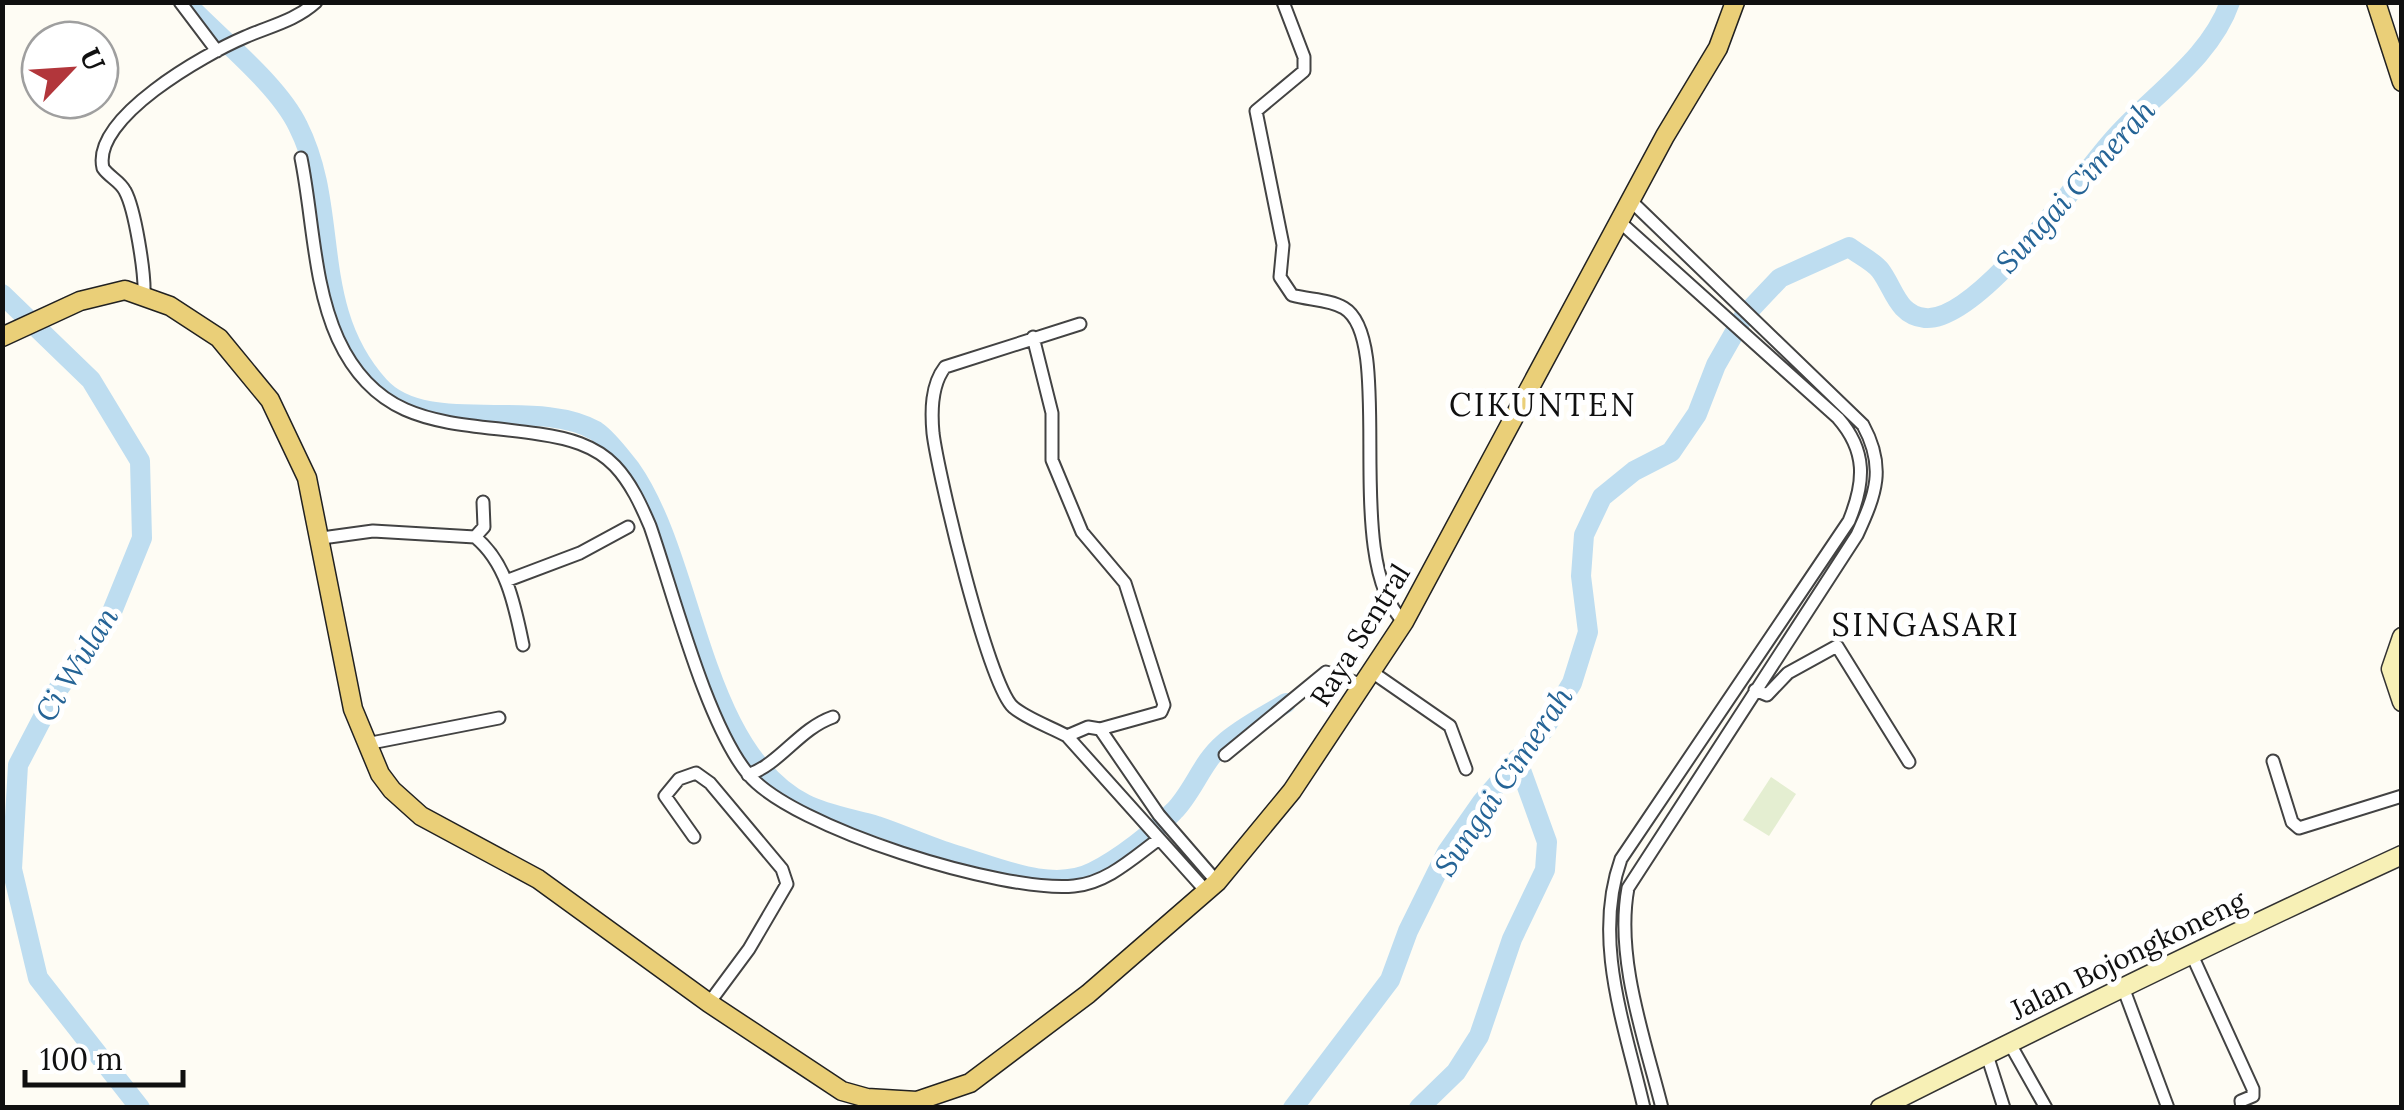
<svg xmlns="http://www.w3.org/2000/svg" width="2404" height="1110" viewBox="0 0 2404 1110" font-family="Lora,serif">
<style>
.pitch{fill:#e4eed1}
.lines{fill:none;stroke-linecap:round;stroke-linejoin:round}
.river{stroke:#beddf0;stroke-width:20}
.minor-casing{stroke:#434343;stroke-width:15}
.secondary-casing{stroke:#323232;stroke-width:21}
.primary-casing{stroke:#212121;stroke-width:21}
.minor{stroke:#fff;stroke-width:11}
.secondary{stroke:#f7f0b6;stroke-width:18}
.primary{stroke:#eacf78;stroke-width:18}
.labels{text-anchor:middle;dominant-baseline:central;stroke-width:10;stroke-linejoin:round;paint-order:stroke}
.street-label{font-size:28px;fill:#101010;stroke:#fff}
.water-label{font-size:30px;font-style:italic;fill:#256496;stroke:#fff}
.quarter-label{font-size:32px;letter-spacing:2.5px;fill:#101010;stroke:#fff}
</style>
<rect width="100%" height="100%" fill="#fefcf4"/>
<path class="pitch" d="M 1771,777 L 1796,794 L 1769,836 L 1743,820 Z"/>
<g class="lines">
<path class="river" d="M 185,2 C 218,37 278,84 298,126 C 341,211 308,307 379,386 C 425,438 536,396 596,431 C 608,439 621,457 630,468 C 696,561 698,749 805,804 C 826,815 854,819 877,826 C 904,835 929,847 956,855 C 997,867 1052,893 1093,872 C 1119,859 1154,832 1174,811 C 1193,792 1202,762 1223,744 C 1242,727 1265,716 1286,703
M 2,294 L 91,380 L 140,461 L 142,538 L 107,624 L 56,692 L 18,765 L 12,869 L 38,978 L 140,1108
M 1293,1108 L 1390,980 L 1408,931 L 1447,852 L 1482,802 L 1543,731 L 1572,683 L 1588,632 L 1581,576 L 1584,535 L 1602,497 L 1634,471 L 1671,452 L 1697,414 L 1716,365 L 1744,316 L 1780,278 L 1849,247 C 1858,254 1873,261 1880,270 C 1894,288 1897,315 1925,318 C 1977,323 2078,180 2111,142 C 2149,97 2210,60 2230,2
M 1419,1108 L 1456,1072 L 1479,1036 L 1512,939 L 1545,870 L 1547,842 L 1517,759"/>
<defs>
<path id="minor" d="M 180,2 L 217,51
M 1283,2 L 1304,57 L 1304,71 L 1256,111 L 1283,245 L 1280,277 L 1292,295 C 1308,300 1329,299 1344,308 C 1398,340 1339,560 1404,622
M 301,158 C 313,217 313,284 338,339 C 380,430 452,421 539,434 C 567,438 595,445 615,466 C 631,483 641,505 650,526 C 673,592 706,723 748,774 C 792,828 1004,893 1074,886 C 1107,883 1133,858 1159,839
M 1631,201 L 1863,425 C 1886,467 1876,494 1857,535 L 1628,888 C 1615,958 1645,1040 1662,1108
M 1620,222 L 1838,418 C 1867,451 1865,482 1849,521 L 1621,859 C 1592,940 1625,1026 1644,1108
M 144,294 C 145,273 135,209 125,191 C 120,181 109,177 103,168 C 91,118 205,54 245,37 C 270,26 295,21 316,2
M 1080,324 L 945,367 C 931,385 931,411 933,433 C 938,474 988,684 1013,707 C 1027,719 1051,727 1067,736 L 1088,727 L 1100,729 L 1159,815 L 1217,882
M 1033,337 L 1052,413 L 1052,460 L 1082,532 L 1125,583 L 1164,705 L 1161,712 L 1100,729
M 475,537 C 507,563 515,607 523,645
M 322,538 L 373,531 L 475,537 L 484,527 L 483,502
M 506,581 L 580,553 L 628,527
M 1372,672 L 1450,726 L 1466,769
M 1755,690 L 1767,695 L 1788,673 L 1837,646 L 1909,762
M 1067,736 L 1206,891
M 366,744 L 499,718
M 1225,755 L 1326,672 L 1363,685
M 2273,761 L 2292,822 L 2299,828 L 2402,796
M 748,775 C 781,763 799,729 833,717
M 694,837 L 665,796 L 679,779 L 696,773 L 710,783 L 782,869 L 787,884 L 749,949 L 709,1003
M 2191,953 L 2253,1089 L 2253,1096 L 2241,1101 L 2242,1108
M 2124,990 L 2168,1108
M 2010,1044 L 2046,1108
M 1987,1055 L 2004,1108"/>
<path id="secondary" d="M 2402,637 L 2391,669 L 2402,702
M 1880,1108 C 2053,1021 2226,936 2402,855"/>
<path id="primary" d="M 2376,2 L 2402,82
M 2,337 L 80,301 L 125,290 L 170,306 L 219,338 L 270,400 L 307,478 L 353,709 L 380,774 L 392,790 L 421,816 L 538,879 L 709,1003 L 842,1091 L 867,1098 L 917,1101 L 970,1083 L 1088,994 L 1217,882 L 1292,791 L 1404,622 L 1665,136 L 1718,48 L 1735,2"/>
</defs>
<use href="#minor" class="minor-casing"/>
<use href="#secondary" class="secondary-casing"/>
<use href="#primary" class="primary-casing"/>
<use href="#minor" class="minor"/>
<use href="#secondary" class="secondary"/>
<use href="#primary" class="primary"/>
</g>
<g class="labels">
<g class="street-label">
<text transform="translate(1360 635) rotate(-58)">Raya Sentral</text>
<text transform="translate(2128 955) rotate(-26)">Jalan Bojongkoneng</text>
</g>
<g class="water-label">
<text transform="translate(2075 186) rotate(-48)">Sungai Cimerah</text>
<text transform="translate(76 664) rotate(-58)">Ci Wulan</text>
<text transform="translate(1503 781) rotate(-56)">Sungai Cimerah</text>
</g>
<g class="quarter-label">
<text x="1543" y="404">CIKUNTEN</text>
<text x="1926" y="624">SINGASARI</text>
</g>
</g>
<rect width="2404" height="1110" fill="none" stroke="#101010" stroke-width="10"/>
<g transform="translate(70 70) rotate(65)"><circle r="48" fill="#ffffff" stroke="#9f9f9f" stroke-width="2.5"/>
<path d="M0-8L18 38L0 25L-18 38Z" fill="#b2363b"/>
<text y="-15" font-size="28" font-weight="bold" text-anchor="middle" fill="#101010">U</text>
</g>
<path d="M25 1070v15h158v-15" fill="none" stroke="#101010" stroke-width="5"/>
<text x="40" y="1070" font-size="30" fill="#101010" stroke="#ffffff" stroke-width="8" paint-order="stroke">100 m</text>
</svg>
